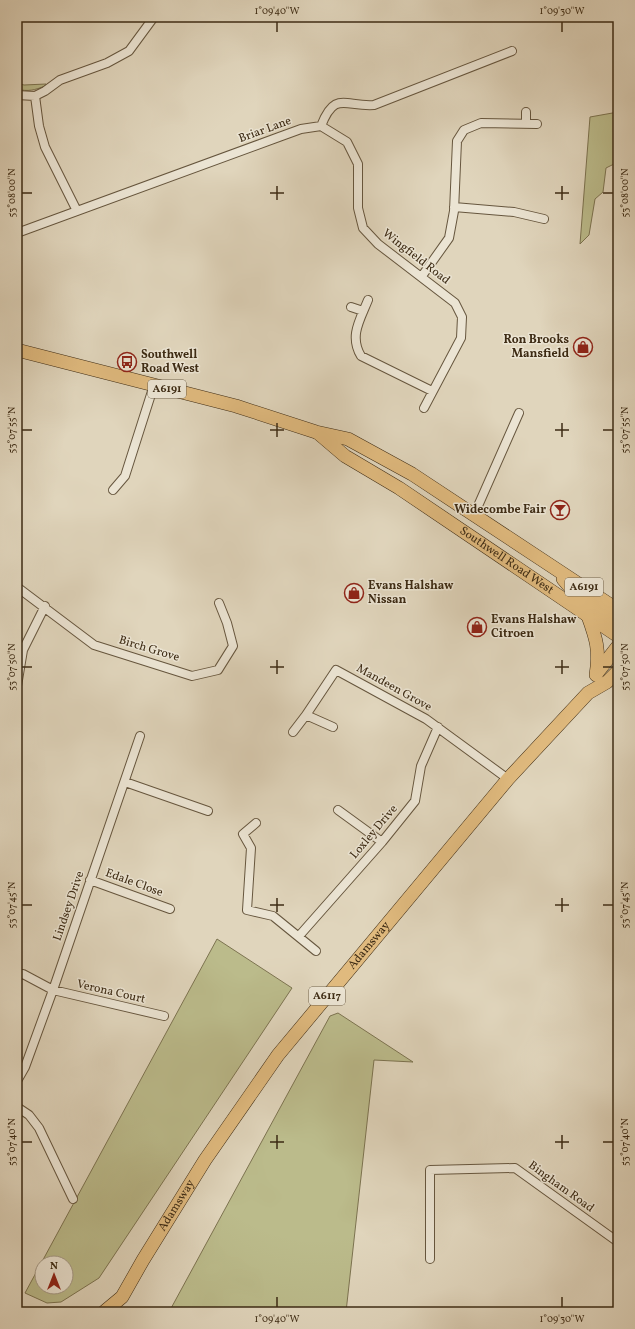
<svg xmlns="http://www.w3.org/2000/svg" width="635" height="1329" viewBox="0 0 635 1329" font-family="Vollkorn,serif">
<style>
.green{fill:#bbbb8b;stroke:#7c7350;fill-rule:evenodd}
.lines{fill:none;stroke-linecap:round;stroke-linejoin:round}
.minor-casing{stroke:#66563e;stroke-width:10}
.primary-casing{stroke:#3d2b14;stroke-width:14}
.minor{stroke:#ebe4d3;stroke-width:8}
.primary{stroke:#e0ba7e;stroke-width:13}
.ticks{fill:none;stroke:#3d2b14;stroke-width:1.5}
.labels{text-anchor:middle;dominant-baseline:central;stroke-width:3;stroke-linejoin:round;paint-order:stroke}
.shield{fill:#ebe4d3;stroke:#71624d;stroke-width:1}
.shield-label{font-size:11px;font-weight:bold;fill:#3d2b14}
.street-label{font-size:12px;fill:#3d2b14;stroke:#ebe4d3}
.poi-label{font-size:12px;font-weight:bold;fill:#3d2b14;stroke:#ebe4d3;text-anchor:start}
.neatline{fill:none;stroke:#3d2b14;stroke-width:1.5}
.ticks-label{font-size:10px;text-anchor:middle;fill:#3d2b14}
</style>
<rect width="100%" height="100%" fill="#e0d5bc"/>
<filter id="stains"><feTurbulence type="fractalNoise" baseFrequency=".005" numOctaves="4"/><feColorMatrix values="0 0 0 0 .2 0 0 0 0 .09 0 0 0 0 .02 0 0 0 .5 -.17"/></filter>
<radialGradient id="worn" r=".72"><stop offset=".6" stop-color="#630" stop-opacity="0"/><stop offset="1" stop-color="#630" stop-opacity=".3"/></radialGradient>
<path class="green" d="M 17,83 L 24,85 L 46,84 L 45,86 C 35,90 28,92 17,89 Z
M 618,112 L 618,162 L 606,168 L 603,192 L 595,199 L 589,235 L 580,244 L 590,117 Z
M 217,939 L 292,988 L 99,1278 L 61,1302 L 47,1303 L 25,1293 ZM 42,1263 L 66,1263 L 66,1287 L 42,1287 Z
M 338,1013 L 413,1062 L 374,1060 L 346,1312 L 169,1312 L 330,1016 Z"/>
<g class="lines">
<defs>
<path id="minor" d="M 233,17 L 238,17
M 17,95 L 35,96 L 45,91 L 60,80 L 107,63 L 129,51 L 154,17
M 35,96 L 39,126 L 45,147 L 77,211
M 526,124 L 526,112
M 321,126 L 347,142 L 358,164 L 358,208 L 363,228 L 378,244 L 455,303 L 462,317 L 461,338 L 424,408
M 454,207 L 514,212 L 544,219
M 17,233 L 279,137 L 301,129 L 321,126 C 335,90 345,107 374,105 L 512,51
M 422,276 L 449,238 L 454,211 L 457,141 L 464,130 L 481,123 L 537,124
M 368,300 C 360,320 349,336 361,356 L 432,391
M 351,307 L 363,311
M 113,490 L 125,476 L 154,385
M 474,515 L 519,413
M 17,587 L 94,645 L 192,676 L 218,670 L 233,646 L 227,623 L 219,603
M 17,686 L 23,650 L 45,606
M 333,727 L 306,715 L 336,670 L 426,719 L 508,779
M 293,732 L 306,715
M 125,782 L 208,811
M 338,810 L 382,842
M 256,823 L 243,834 L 251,848 L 247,910 L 273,916 L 316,951
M 90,880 L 170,909
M 299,936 L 382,842 L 415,801 L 421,766 L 438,727
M 17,975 L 23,974 L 53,990 L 164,1016
M 17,1081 L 25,1067 L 53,990 L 140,736
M 17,1107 L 29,1115 L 39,1128 L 73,1199
M 430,1259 L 430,1170 L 515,1168 L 618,1242
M 614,1312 L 618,1308"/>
<g id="primary">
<path d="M 17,350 L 236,406 L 316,432 L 348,439 L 412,474 L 618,610"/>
<path id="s1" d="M 318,433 L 345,456 L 399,488 L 618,636"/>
<path d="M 563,579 L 575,593 L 618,622"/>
<path d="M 588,616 C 596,638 600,650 596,675"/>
<path d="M 597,673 L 618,646"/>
<path id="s2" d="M 104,1312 L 122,1297 L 143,1260 L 205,1160 L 278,1055 L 508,779 L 588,693 L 607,682 L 618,671"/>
</g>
</defs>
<use href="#minor" class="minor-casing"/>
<use href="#primary" class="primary-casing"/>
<use href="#minor" class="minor"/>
<use href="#primary" class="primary"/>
</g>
<path class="ticks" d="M 277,22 L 277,32M 562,22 L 562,32M 277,186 L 277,200M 562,186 L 562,200M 22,193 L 32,193M 270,193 L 284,193M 555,193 L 569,193M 603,193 L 613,193M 277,423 L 277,437M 562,423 L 562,437M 22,430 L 32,430M 270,430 L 284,430M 555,430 L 569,430M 603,430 L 613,430M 277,660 L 277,674M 562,660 L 562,674M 22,667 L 32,667M 270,667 L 284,667M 555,667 L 569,667M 603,667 L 613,667M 277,898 L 277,912M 562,898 L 562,912M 22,905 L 32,905M 270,905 L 284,905M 555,905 L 569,905M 603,905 L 613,905M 277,1135 L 277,1149M 562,1135 L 562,1149M 22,1142 L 32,1142M 270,1142 L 284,1142M 555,1142 L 569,1142M 603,1142 L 613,1142M 277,1297 L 277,1307M 562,1297 L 562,1307"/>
<defs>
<symbol id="shop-ring" viewBox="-11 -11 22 22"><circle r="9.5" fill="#ebe4d3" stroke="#8f2418" stroke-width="1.5"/><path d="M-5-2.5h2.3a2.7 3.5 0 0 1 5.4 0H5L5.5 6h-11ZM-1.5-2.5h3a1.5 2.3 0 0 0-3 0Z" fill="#8f2418"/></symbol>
<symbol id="bus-ring" viewBox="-11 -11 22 22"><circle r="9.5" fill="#ebe4d3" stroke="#8f2418" stroke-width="1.5"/><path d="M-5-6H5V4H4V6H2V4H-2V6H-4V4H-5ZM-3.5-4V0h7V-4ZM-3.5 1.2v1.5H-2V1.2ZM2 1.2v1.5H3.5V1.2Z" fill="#8f2418"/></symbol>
<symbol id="bar-ring" viewBox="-11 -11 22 22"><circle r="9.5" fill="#ebe4d3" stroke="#8f2418" stroke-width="1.5"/><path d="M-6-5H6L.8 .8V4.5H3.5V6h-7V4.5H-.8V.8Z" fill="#8f2418"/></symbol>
</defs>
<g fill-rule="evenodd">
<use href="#shop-ring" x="572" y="336" width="22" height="22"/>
<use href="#bus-ring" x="116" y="351" width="22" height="22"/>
<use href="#bar-ring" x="549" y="499" width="22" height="22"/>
<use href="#shop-ring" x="343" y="582" width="22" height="22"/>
<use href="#shop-ring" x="466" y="616" width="22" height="22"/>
</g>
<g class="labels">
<g class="shield">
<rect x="148" y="380" width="38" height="18" rx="3"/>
<rect x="565" y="578" width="38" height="18" rx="3"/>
<rect x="309" y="987" width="36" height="18" rx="3"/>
</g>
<g class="shield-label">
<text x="167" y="389">A6191</text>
<text x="584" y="587">A6191</text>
<text x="327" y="996">A6117</text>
</g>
<g class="street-label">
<text transform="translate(265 130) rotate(-20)">Briar Lane</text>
<text transform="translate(416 257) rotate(38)">Wingfield Road</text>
<text stroke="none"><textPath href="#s1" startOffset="228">Southwell Road West</textPath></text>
<text transform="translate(149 649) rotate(17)">Birch Grove</text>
<text transform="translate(394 688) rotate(29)">Mandeen Grove</text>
<text transform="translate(374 832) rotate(-50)">Loxley Drive</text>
<text transform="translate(134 883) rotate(20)">Edale Close</text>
<text transform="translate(69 906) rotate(-71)">Lindsey Drive</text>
<text stroke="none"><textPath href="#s2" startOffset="454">Adamsway</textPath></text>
<text transform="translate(111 992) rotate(13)">Verona Court</text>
<text transform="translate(561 1187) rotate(36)">Bingham Road</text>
<text stroke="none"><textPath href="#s2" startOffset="130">Adamsway</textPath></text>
</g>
<g class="poi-label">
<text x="569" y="340" text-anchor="end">Ron Brooks<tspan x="569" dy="14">Mansfield</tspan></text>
<text x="141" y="355">Southwell<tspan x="141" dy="14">Road West</tspan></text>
<text x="546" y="510" text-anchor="end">Widecombe Fair</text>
<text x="368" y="586">Evans Halshaw<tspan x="368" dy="14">Nissan</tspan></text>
<text x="491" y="620">Evans Halshaw<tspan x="491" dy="14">Citroen</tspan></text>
</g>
</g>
<rect width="635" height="1329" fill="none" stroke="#e0d5bc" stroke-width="44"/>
<g transform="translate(54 1275)"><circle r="19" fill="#ebe4d3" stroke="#a59a87"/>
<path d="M0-3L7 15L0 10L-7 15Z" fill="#8f2418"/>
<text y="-6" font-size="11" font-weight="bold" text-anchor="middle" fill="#3d2b14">N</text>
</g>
<rect x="22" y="22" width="591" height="1285" class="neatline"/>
<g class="ticks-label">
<text x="277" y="14">1°09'40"W</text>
<text x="562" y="14">1°09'30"W</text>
<text transform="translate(11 193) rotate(-90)" y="4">53°08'00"N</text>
<text transform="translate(624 193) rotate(-90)" y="4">53°08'00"N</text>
<text transform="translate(11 430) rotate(-90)" y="4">53°07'55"N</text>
<text transform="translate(624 430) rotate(-90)" y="4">53°07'55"N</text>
<text transform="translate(11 667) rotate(-90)" y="4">53°07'50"N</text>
<text transform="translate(624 667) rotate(-90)" y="4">53°07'50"N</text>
<text transform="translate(11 905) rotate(-90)" y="4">53°07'45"N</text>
<text transform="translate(624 905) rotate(-90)" y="4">53°07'45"N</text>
<text transform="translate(11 1142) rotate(-90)" y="4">53°07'40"N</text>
<text transform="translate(624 1142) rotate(-90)" y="4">53°07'40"N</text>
<text x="277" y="1322">1°09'40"W</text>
<text x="562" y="1322">1°09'30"W</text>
</g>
<rect width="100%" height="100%" filter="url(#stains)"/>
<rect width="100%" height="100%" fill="url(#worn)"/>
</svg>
